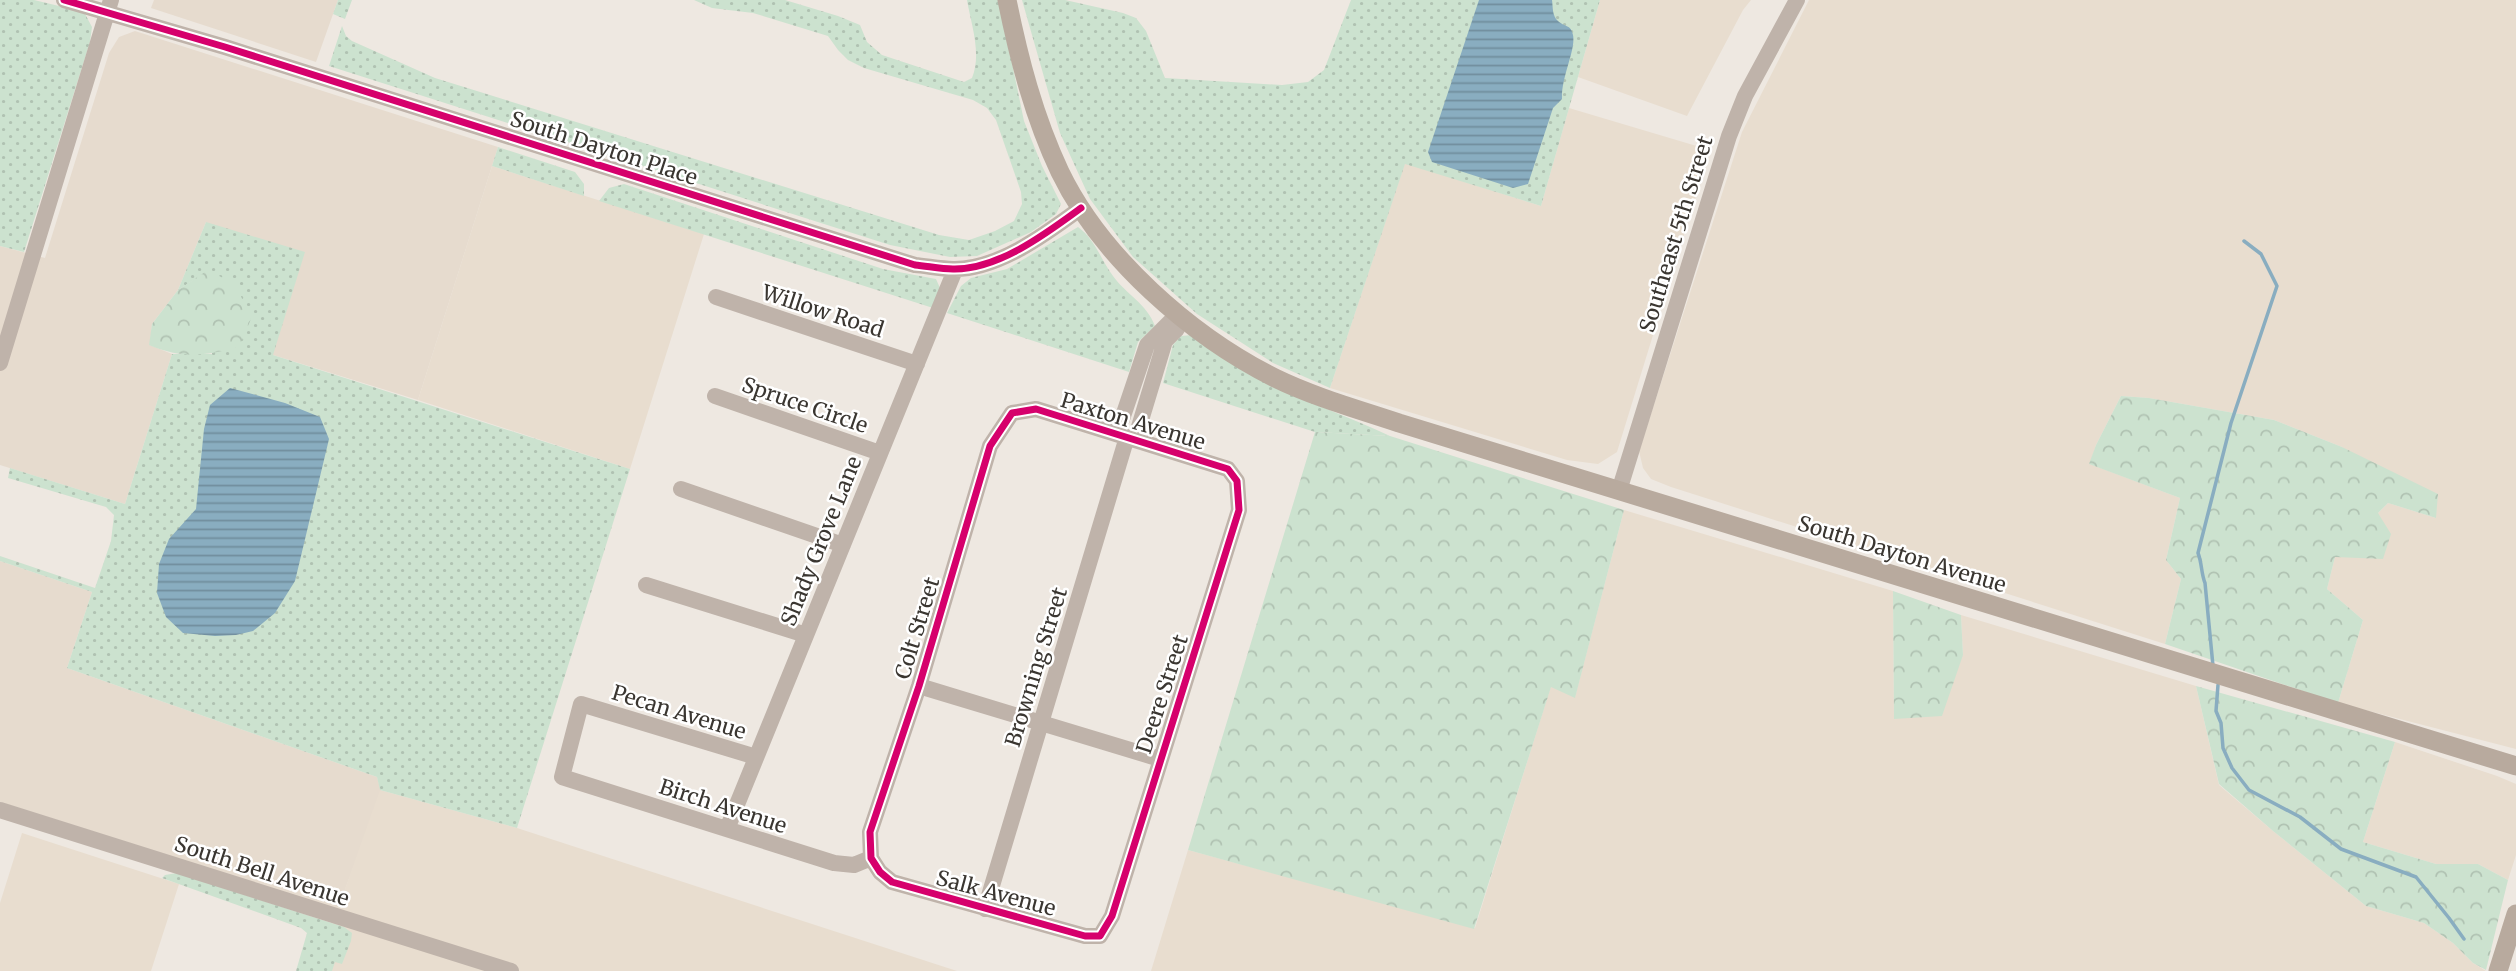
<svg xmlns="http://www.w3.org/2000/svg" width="2516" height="971" viewBox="0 0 2516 971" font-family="Merriweather,serif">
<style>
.commercial{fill:#e6dbce}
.built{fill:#e8ddcf}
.grass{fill:url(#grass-dots)}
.forest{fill:url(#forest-crowns)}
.water{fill:url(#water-rules)}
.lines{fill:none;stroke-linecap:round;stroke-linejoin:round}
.stream{stroke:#89adc0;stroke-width:3.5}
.minor{stroke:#bfb3aa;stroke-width:16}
.major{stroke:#b8aa9e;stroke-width:19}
.cycleway-casing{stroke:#fff;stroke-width:11}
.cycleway{stroke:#d6006c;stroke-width:7}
.labels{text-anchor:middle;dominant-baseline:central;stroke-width:5;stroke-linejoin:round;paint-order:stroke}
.street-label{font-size:21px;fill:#3a3631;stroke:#fff}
</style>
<defs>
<pattern id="grass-dots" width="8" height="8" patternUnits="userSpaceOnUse" patternTransform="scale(1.75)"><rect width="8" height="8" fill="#cce2cf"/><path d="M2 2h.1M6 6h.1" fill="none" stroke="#b0c2b2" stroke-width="1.8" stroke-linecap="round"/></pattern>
<pattern id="forest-crowns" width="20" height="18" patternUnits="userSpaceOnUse" patternTransform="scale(1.75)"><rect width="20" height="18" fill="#cce2cf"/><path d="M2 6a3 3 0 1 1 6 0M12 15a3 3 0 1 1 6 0" fill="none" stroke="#b0c2b2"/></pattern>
<pattern id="water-rules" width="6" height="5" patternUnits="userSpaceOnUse" patternTransform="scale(1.75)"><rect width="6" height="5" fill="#89adc0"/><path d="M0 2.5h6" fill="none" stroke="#718e9d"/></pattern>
</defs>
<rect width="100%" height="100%" fill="#eee8e1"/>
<path class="commercial" d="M 154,0 L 338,0 L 316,62 L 151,8 Z
M 135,31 L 498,147 L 418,400 L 273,355 L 206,222 L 178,290 L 152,324 L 150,345 L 172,354 L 125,504 L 0,465 L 0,246 L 45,258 L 109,53 L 119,37 Z
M 0,561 L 92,592 L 67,668 L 377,777 L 381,791 L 338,909 L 0,802 Z"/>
<path class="built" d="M 1600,0 L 1751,0 L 1743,10 L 1687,116 L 1578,77 Z
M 1809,0 L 2516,0 L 2516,749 L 2338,703 L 2363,620 L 2327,589 L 2335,557 L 2388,503 L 2436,518 L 2342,447 L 2274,420 L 2149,398 L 2121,396 L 2096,445 L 2090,464 L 2180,498 L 2166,560 L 2181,579 L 2165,644 L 1671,487 L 1651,479 L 1643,468 L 1639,451 L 1742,132 Z
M 1569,108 L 1710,150 L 1617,452 L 1598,464 L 1567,460 L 1330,388 L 1405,163 L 1541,206 Z
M 492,166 L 704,234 L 630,469 L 418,400 Z
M 1624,510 L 1893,591 L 1894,719 L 1963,655 L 1961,615 L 2196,686 L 2219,785 L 2273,831 L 2366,906 L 2424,923 L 2453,943 L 2473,963 L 2486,971 L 1151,971 L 1188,850 L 1475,928 L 1551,686 L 1575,697 Z
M 2395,742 L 2497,776 L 2516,784 L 2516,855 L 2508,880 L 2478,864 L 2436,864 L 2363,842 Z
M 380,790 L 517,828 L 957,971 L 316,971 Z
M 22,833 L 179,884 L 151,971 L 0,971 L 0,903 Z"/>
<path class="grass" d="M 0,0 L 34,0 L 84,12 L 92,27 L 90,42 L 24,252 L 0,246 Z
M 338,0 L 352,0 L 345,19 L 333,14 Z
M 694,0 L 785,0 L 838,16 L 860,25 L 867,42 L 882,55 L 964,82 L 972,78 C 982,54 971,24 967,0 L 999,0 L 1024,121 L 1042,166 L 1061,204 L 1056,214 L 1031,232 L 977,256 L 950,257 L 890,245 L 329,66 L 342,26 L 346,36 L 352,41 L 435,78 L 939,235 L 969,240 L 995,231 L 1014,221 L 1022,204 L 1021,192 L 996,120 L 987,108 L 973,100 L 864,68 L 848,60 L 838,50 L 828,36 L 753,13 L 712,8 Z
M 1022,0 L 1065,0 L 1123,13 L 1136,18 L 1146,31 L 1165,78 L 1282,85 L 1308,82 L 1324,70 L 1351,0 L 1600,0 L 1541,206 L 1405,164 L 1330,388 L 1273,363 L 1197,314 L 1133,257 L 1090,199 L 1060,133 Z
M 498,147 L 575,172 L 584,184 L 584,196 L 492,166 Z
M 624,184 L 883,269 L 936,279 L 940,288 L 933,308 L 599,201 L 609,188 Z
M 206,222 L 305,252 L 273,355 L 630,469 L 517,828 L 380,790 L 377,777 L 67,668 L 92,592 L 0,561 L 0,556 L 95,588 L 111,541 L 114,515 L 106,507 L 8,478 L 10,468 L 125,504 L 172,354 L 212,354 L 208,271 L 178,290 Z
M 1078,227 C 1095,239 1101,260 1113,276 C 1126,294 1147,304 1155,326 L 1138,342 L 1129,372 L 947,313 L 961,286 L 971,278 L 1007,269 Z
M 1192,335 C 1249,383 1323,405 1390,436 L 1315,432 L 1163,383 L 1173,345 L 1181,336 Z
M 177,873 L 344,927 L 352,933 L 351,941 L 342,964 L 335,962 L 332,971 L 296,971 L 307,933 L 301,928 L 162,878 L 165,875 Z"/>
<path class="forest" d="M 208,270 L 236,285 L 251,319 L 239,347 C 204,356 183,359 149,345 L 152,324 L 178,290 Z
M 2121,396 L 2149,398 L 2274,420 L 2342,447 L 2438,494 L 2436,518 L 2388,503 L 2378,513 L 2391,534 L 2383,559 L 2335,557 L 2327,589 L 2363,620 L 2338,703 L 2165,644 L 2181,579 L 2166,560 L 2180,498 L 2089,464 L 2096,445 Z
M 1315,432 L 1390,436 L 1624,510 L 1575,698 L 1551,687 L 1474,929 L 1188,850 Z
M 1893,591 L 1961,615 L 1963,655 L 1942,716 L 1894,719 Z
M 2196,686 L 2395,742 L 2363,842 L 2436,864 L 2478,864 L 2508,880 L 2486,970 L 2473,963 L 2453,943 L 2424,923 L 2366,906 L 2273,831 L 2219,784 Z"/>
<path class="water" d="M 1479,0 L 1552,0 C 1553,7 1552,16 1558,21 C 1564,27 1571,24 1573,35 C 1576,50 1561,77 1562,99 L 1553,108 L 1528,184 L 1513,188 L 1432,162 L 1428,152 Z
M 230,388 L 285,403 L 320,417 L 329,439 L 295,581 L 275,613 L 253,631 L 236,635 L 215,636 L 183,633 L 166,617 L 157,593 L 159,564 L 169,539 L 196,509 L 204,429 L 210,405 Z"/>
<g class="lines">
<path class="stream" d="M 2213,666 L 2205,583 C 2201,573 2202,563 2198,553 L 2231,423 L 2277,286 L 2261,254 L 2244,241
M 2218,685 L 2216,711 L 2221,723 L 2223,748 L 2232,768 L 2249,790 L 2300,817 L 2341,849 L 2416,877 L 2449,918 L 2464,939"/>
<path class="minor" d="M 64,0 L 225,47 L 915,265 C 927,266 941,269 953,269 C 998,270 1047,233 1081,208
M 716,297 L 917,364
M 0,363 L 111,0
M 715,396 L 880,453
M 1036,409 L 1228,469 L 1237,481 L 1239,510 L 1112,916 L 1100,936 L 1085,936 L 892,882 L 880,872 L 871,858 L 870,832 L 919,686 L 990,446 L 1012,413 Z
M 1117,434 L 1147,345 L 1178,314
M 1135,440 L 1165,341 L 1177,329
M 681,489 L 843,545
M 1619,491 L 1729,136 L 1745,96 L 1797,0
M 646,585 L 806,635
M 919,686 L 1160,759
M 756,757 L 581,704 L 562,777 L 834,863 L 854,865 L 871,858
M 0,810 L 511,971
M 727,829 L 955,270
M 985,909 L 1127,437"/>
<path class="major" d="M 1007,0 C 1019,59 1034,117 1060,172 C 1101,257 1191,336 1275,378 C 1314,397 1357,409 1399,423 L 2516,766
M 2498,971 L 2516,914"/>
<defs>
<path id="cycleway" d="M 64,0 L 225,47 L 915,265 C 927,266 941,269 953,269 C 998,270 1047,233 1081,208
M 1036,409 L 1228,469 L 1237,481 L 1239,510 L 1112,916 L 1100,936 L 1085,936 L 892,882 L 880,872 L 871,858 L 870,832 L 919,686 L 990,446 L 1012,413 Z"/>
</defs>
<use href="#cycleway" class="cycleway-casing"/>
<use href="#cycleway" class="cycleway"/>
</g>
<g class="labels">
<g class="street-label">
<text transform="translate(604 148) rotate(18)">South Dayton Place</text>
<text transform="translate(1676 234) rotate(-73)">Southeast 5th Street</text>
<text transform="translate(823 311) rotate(18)">Willow Road</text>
<text transform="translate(805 405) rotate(19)">Spruce Circle</text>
<text transform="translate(1133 421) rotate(17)">Paxton Avenue</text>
<text transform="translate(821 541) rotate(-68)">Shady Grove Lane</text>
<text transform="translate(1902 554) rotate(17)">South Dayton Avenue</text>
<text transform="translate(917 628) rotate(-73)">Colt Street</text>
<text transform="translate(1036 667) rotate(-73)">Browning Street</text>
<text transform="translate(1162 694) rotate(-72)">Deere Street</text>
<text transform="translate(679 712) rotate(17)">Pecan Avenue</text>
<text transform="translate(723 806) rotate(18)">Birch Avenue</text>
<text transform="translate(262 871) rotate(18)">South Bell Avenue</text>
<text transform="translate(996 893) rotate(15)">Salk Avenue</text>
</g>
</g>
</svg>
